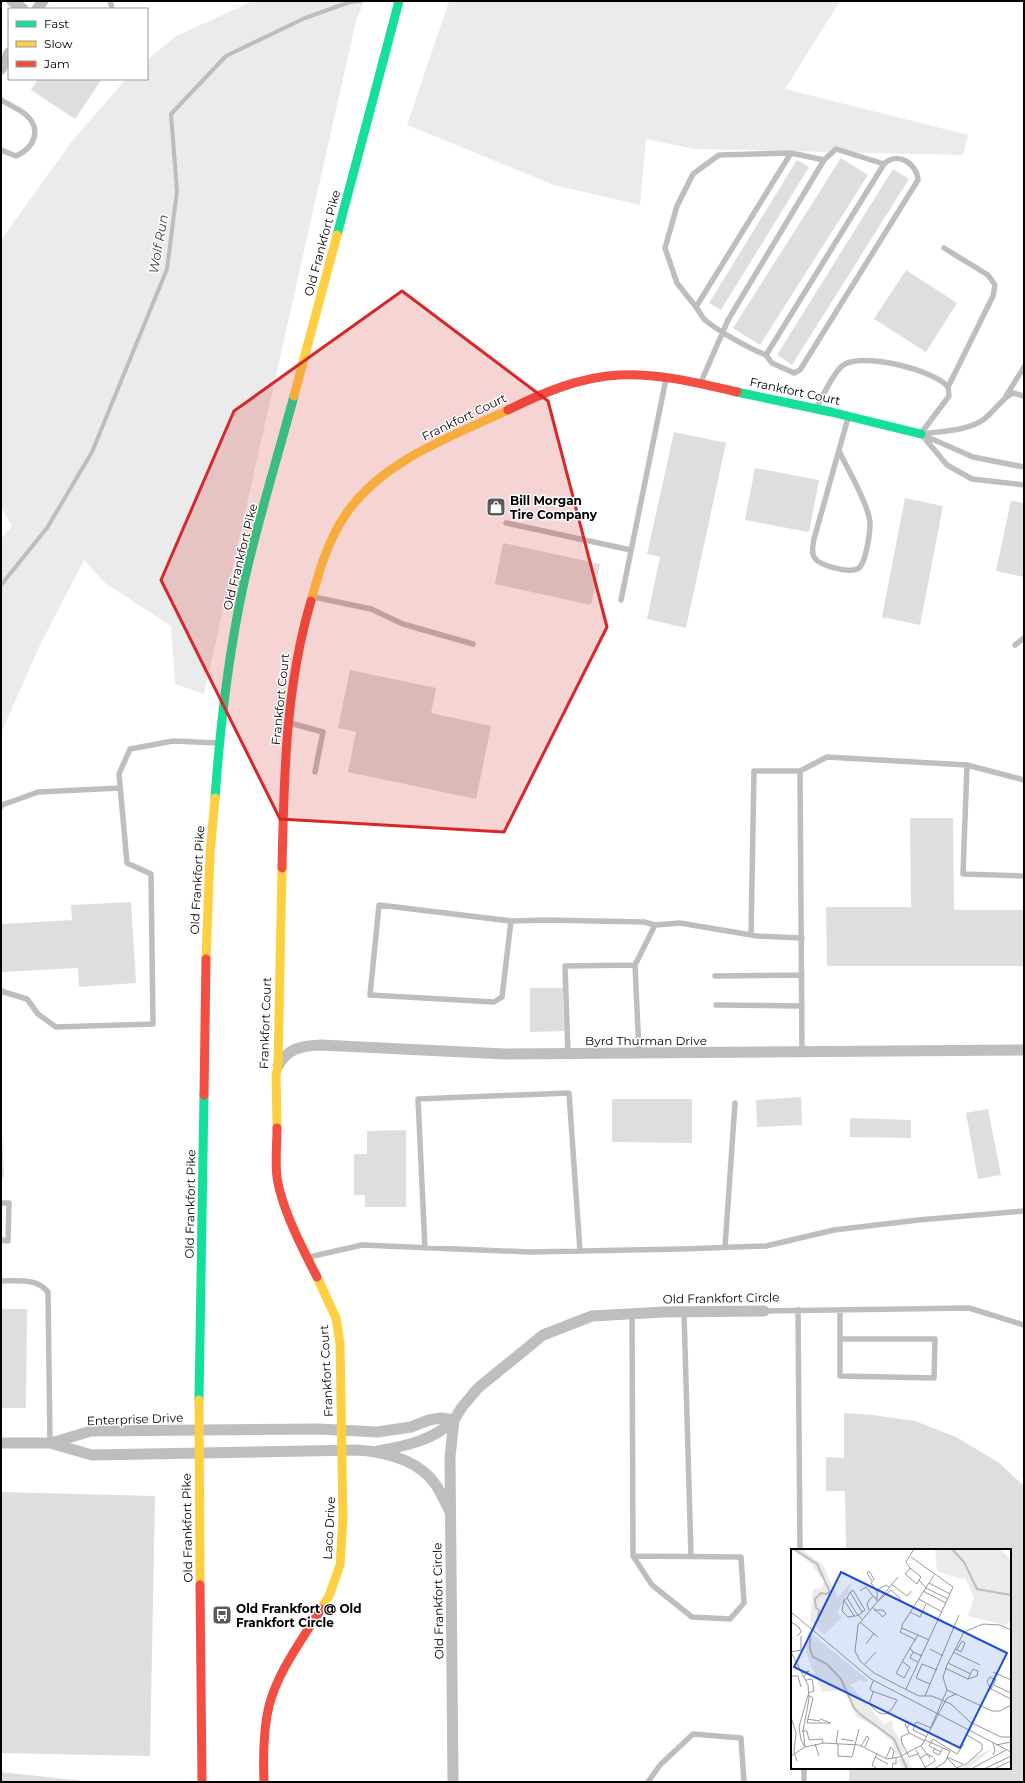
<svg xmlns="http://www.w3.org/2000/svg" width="1025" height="1783" viewBox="0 0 1025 1783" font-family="Montserrat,sans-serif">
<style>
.green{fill:#ebebeb}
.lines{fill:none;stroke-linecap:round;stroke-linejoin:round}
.stream{stroke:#bdbdbd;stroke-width:4}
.building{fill:#dedede}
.lane{stroke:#bebebe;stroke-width:5.5}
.street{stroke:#bebebe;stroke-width:11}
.fast{stroke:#16e098;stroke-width:9}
.slow{stroke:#ffcf43;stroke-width:9}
.jam{stroke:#f24e42;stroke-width:9}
.marked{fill:#d62828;fill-opacity:0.2;stroke:#d62828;stroke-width:3;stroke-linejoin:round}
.labels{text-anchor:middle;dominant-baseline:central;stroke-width:3;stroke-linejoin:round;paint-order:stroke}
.street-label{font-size:12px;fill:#000;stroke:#fff}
.poi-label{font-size:12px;font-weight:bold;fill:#000;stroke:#fff;text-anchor:start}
.water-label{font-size:13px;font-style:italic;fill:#424242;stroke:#fff}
.inset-river{fill:none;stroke:#bdbdbd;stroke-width:2}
.inset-road{fill:none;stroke:#999;stroke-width:1}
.view{fill:#1d4ed8;fill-opacity:0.15;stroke:#1d4ed8;stroke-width:2}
.inset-edge{fill:none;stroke:#000;stroke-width:2}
</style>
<rect width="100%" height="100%" fill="#fff"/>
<path class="green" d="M 253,1 L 364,1 L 356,21 L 204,694 L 175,684 L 171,626 L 105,583 L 84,560 L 40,645 L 1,733 L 1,538 L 12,526 L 1,507 L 1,240 L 73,140 L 126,79 L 147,79 L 147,60 L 176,36 Z
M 449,1 L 840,1 L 785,89 L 968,135 L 963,155 L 694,149 L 646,139 L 640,205 L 554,185 L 407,125 Z"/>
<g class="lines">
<path class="stream" d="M 1,585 L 47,528 L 92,452 L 167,269 L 177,191 L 171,114 L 226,56 L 305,18 L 350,2 L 360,1"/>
</g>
<path class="building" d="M 38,79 L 102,79 L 75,119 L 31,90 Z
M 841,158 L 868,175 L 760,345 L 733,328 Z
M 797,160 L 809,167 L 721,310 L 709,303 Z
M 893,169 L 909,179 L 792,365 L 777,355 Z
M 906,270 L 957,303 L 926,352 L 874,319 Z
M 674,432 L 726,443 L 686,628 L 647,619 L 660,557 L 647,554 Z
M 755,468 L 819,480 L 809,532 L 745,520 Z
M 905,498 L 943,506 L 920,625 L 882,617 Z
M 1011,501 L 1024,503 L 1024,577 L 996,571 Z
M 503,543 L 600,564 L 591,605 L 495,584 Z
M 350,670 L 436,688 L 431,713 L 491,726 L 476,799 L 348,772 L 356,732 L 338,728 Z
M 910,818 L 953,818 L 954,910 L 1024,910 L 1024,966 L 827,966 L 826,907 L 911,907 Z
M 131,902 L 136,983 L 79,987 L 78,968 L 1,972 L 1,924 L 72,920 L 71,905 Z
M 530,988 L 563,988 L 564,1031 L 530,1032 Z
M 801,1097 L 802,1125 L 757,1127 L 756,1100 Z
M 612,1099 L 692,1099 L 692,1143 L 612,1142 Z
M 988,1109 L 1001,1175 L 978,1179 L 966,1113 Z
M 850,1118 L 911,1120 L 911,1138 L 850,1137 Z
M 406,1130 L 406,1207 L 365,1207 L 365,1195 L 354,1195 L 354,1154 L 367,1154 L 367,1131 Z
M 1,1134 L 2,1134 L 4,1177 L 1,1177 Z
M 1,1309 L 27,1309 L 26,1408 L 1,1408 Z
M 844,1413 L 873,1415 L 915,1421 L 956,1437 L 998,1462 L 1024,1486 L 1024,1782 L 849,1782 L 849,1768 L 1010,1768 L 1010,1550 L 846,1550 L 845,1491 L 826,1491 L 826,1457 L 844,1458 Z
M 1,1492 L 155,1496 L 150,1756 L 1,1753 Z
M 1,1772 L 84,1781 L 84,1782 L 1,1782 Z"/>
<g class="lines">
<path class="lane" d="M 110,1 L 112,8
M 1,100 C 9,105 19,109 25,114 C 43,129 34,148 16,156 L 1,150
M 944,248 L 988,275 L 995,285 L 993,296 L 948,387
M 696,307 L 677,283 L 665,248 L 677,206 L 693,174 L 719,155 L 791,153
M 766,355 L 772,363 L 794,373 L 800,370 L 918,180 C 917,163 897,151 884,164
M 701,382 L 728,320 L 824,160 L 791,153 L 696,307 C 699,311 702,317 705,320 C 718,331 750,349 766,355 L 884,164 L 836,149 L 824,160
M 1006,396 L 1024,367
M 816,408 C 824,395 831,376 842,366 C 860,351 935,370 948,387 L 949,396 L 922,432
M 921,434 L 947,465 L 972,479 L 1024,485
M 923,434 C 941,431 967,431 983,420 C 994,412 1001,399 1013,393 L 1024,396
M 923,435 L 973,457 L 1024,467
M 839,451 C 847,468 870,507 870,524 C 870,533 866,562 859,568 C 851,574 819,566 814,557 C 811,552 813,545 814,539 L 848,418
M 506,523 L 631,550
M 314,597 L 371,609 L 403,624 L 473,644
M 621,600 L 666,379
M 1015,645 L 1024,638
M 290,723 L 323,732 L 315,772
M 967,765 L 963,874 L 1024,876
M 1,807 L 2,805 L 38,792 L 120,788
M 511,921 L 502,997 L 494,1002 L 370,995 L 379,905 L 511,921 L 546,920 L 644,922 L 655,925
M 751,935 L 754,771 L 800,771
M 635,965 L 655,925 L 680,923 L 757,936 L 802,938
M 715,976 L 802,975
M 1,991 L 27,999 L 38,1014 L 56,1027 L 153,1024 L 151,874 L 127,863 L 119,774 L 130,749 L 173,741 L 219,743
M 716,1005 L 802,1006
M 802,1052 L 800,771 L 827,757 L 967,765 L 1024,780
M 568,1054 L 565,966 L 635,965 L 639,1053
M 1,1203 L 9,1203 L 8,1241 L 1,1240
M 725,1247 L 735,1103
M 425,1248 L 418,1099 L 569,1093 L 580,1251
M 309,1257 L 362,1245 L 529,1252 L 681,1249 L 766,1246 L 834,1230 L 918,1220 L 1024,1211
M 1,1281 C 17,1281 37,1278 48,1292 L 50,1443
M 798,1310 L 800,1550
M 764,1311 L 969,1308 L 1024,1325
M 684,1312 L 691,1556
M 632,1314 L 633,1556 L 652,1585 L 692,1617 L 730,1619 L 744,1603 L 741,1557 L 633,1556
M 840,1339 L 935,1339 L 934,1378 L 840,1376 L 840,1310
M 804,1768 L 804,1782
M 648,1782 L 660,1765 L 693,1734 L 741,1738 L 744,1782"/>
<path class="street" d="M 12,1 L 23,9
M 37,9 L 43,1
M 1,69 L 9,53
M 278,1066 C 288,1048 301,1046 320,1045 L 505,1054 L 1024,1050
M 1,1443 L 50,1443 L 92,1455 L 357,1450 C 385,1452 419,1460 436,1485 C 441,1493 445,1502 449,1510
M 51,1443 L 91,1431 L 319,1429 L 377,1432 L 411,1427 L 429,1420 L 441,1418 L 454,1420
M 378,1451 C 406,1446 434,1440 454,1420
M 453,1782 L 450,1457 L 454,1420 L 462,1407 L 478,1388 L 543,1335 L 592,1316 L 664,1312 L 764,1311"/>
<path class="fast" d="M 337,235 L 399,1
M 737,392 L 831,412 L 921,434
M 215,798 C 220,727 228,657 243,587 C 257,523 277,459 294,396
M 199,1400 L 204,1095"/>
<path class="slow" d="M 294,396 L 337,235
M 311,601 C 319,571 328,540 346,514 C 383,460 451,437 508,410
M 206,959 L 210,854 L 215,798
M 277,1128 L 276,1075 L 278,1066 L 282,868
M 317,1277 L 336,1318 L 340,1344 L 343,1519 L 340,1565 L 329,1596 L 321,1609
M 199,1400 L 200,1585"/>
<path class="jam" d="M 508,410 C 542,393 580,377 619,375 C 659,373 698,383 737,392
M 282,868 C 284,779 285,688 311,601
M 204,1095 L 206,959
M 277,1128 C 277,1144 275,1162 277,1177 C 281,1207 303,1250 317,1277
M 200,1585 L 202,1782
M 264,1782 C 263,1757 263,1730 269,1706 C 278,1671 302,1640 321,1609"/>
</g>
<path class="marked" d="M 402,291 L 548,401 L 607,627 L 504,832 L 280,819 L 161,580 L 234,411 Z"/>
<defs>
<symbol id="shop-square" viewBox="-11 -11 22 22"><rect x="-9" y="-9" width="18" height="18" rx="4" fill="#595959" stroke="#fff"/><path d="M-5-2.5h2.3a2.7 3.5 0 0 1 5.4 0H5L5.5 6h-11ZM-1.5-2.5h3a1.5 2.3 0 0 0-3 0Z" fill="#fff"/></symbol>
<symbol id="bus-square" viewBox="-11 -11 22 22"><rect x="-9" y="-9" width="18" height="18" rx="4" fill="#595959" stroke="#fff"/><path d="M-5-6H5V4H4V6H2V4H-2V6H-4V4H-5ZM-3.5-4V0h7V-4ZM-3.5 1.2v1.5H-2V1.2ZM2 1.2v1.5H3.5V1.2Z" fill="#fff"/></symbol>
</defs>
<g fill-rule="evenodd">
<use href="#shop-square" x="485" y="496" width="22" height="22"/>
<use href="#bus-square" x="211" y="1604" width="22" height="22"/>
</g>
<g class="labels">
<g class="street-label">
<text transform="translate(322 243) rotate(-75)">Old Frankfort Pike</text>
<text transform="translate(795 391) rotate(12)">Frankfort Court</text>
<text transform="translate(464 417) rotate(-26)">Frankfort Court</text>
<text transform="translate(240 557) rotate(-76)">Old Frankfort Pike</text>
<text transform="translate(280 699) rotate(-84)">Frankfort Court</text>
<text transform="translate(197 880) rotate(-87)">Old Frankfort Pike</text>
<text transform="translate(265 1023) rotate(-88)">Frankfort Court</text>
<text x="646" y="1040">Byrd Thurman Drive</text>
<text transform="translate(190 1204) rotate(-89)">Old Frankfort Pike</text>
<text transform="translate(721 1298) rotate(-1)">Old Frankfort Circle</text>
<text transform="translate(326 1371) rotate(-93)">Frankfort Court</text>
<text transform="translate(135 1419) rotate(-2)">Enterprise Drive</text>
<text transform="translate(187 1528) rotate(-91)">Old Frankfort Pike</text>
<text transform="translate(329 1528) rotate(-87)">Laco Drive</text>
<text transform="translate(438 1601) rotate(-91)">Old Frankfort Circle</text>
</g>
<g class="poi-label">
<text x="510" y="500">Bill Morgan<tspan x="510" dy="14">Tire Company</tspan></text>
<text x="236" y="1608">Old Frankfort @ Old<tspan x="236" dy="14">Frankfort Circle</tspan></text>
</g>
<g class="water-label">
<text transform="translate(158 244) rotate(-80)">Wolf Run</text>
</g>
</g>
<g transform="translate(791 1549)">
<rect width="220" height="220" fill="#fff"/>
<path d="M 0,0 L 10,0 L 32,16 L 47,49 L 60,34 L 61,35 L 46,64 L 51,68 L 33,86 L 19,72 L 22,40 L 31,39 L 33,32 L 20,15 ZM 144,0 L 208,0 L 220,10 L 220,72 L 214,76 L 177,67 L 183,49 L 174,28 L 170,30 L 146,22 ZM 17,82 L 77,131 L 75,133 L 69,131 L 59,136 L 93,175 L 101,171 L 102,180 L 110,191 L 113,203 L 105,207 L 101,193 L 87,179 L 66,168 L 53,141 L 31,143 L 15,104 ZM 203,199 L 176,220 L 171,220 L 183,208 ZM 115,208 L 122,220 L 112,220 L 107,211 Z" fill="#ebebeb"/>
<path class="inset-river" d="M 3,0 L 26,15 L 39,43 L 35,45 L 30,44 L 24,50 L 25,59 L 28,61 L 27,69 L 19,86 L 19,100 L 22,108 L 36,115 L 50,130 L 63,159 L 69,165 L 103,190 L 116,220M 161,0 L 173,13 L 186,40 L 220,46"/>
<path class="inset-road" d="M 123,0 L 115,13 L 119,19 L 114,25 L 126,35 L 128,31 L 135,39 L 157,50M 119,19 L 130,28 L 128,31M 107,28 L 67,76 L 64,102 L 69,112 L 83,124 L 116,141 L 128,147 L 141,147 L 160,155 L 179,173 L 210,188 L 220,188M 81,32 L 76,24 L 78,22 L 83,30 L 80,34 L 86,42M 138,34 L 159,45M 100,35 L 116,47 L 120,42M 69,42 L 75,38 L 82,47M 132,42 L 155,54M 59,43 L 62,41 L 74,61 L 71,63M 56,49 L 59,43 L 71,63 L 71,64 L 65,67 L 63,67 L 53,51 L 56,49 L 66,65 L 71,70M 128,50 L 151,63M 53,51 L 51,62 L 57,68 L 63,67M 86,51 L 86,41 L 95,36 L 98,38M 87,52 L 100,41 L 108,48 L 110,53M 81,58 L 91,67 L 91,68 L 95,65 L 92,61 L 83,61M 78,61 L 76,55 L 79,50 L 83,47 L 86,52M 0,63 L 80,130 L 220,203M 119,63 L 129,68 L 135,55M 0,73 L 8,78 L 10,83 L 6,87M 69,73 L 87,88M 111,79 L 109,83 L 125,91M 220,81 L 209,76 L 192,75 L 173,83 L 156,116 L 152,128 L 156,141 L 201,162 L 209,162 L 220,156M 10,87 L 10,101 L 0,103 L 17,136 L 18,150 L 12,182 L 14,198M 138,91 L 111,79 L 111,76 L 143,26M 75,95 L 83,84M 139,100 L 152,107M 164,100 L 170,103 L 174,94 L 171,92 L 166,101M 122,103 L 119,99 L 127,86M 162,103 L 189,116M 112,113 L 119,118 L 113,129 L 105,124 L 119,99M 127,113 L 119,109 L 122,103 L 131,107M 157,114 L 180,125M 73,116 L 85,103M 154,119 L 177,130 L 186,127 L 187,122 L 182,120 L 177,130M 202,123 L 220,131M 11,124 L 18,122 L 13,127M 0,127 L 7,127 L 10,138M 15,131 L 21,130 L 23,142 L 17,144M 139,135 L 125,129 L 131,115 L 146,121M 203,136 L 220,144M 115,140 L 162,38 L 120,8M 200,140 L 205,131 L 199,128 L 196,133 L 200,140 L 220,150M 82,143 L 78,155 L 88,164 L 95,165 L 101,160 L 106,151 L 81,142 L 79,140 L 82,132M 17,146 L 22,149 L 16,174 L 40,174 L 29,170M 134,147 L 168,66M 0,168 L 5,184 L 3,203 L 6,212M 16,170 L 29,172M 140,178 L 156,141M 116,179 L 119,174 L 116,172 L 114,175 L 116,179 L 118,184 L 134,192M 11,182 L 16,182 L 18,191 L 31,190 L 32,194M 118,184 L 110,188 L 111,194 L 118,208 L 127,205M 136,188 L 122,181 L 124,174 L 126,173 L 140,179M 50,190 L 63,192M 134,191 L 159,202 L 154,213 L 143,220M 24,195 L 28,207M 45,195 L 47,181M 47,195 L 47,207 L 61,208 L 68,180M 205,196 L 220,193M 70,197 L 76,187 L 78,189 L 74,198M 130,197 L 139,209M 14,198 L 10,191 L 8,178 L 17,146M 144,199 L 142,203 L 148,206 L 150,203M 152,199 L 150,203 L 138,197 L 142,190 L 166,205 L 173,195M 125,201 L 135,220M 202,206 L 204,201 L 202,194M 0,207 L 14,198 L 33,194 L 68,196 L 96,210 L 108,208 L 131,196 L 156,149 L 165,145M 84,208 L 97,215M 156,208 L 174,216 L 191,201 L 191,195 L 176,186M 95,209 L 100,198 L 103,202 L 101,210M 129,209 L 136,205 L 142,208M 156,209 L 166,219 L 172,216M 86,220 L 81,216 L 86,204M 101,220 L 102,214 L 105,215 L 105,209M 132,220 L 144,212 L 143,209M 180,220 L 215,201M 193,220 L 220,207M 203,220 L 220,212"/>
<path class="view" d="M 50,23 L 216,104 L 169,199 L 3,118 Z"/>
<rect width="220" height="220" class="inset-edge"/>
</g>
<rect width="1025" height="1783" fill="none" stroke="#000000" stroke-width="4"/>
<rect x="8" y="8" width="140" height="72" fill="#ffffff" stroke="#999999"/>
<rect x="16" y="21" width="20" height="6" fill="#16e098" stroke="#999999"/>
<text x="44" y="28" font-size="12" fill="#000000">Fast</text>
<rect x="16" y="41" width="20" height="6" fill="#ffcf43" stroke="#999999"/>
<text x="44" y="48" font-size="12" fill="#000000">Slow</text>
<rect x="16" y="61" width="20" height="6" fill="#f24e42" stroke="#999999"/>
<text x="44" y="68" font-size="12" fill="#000000">Jam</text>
</svg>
